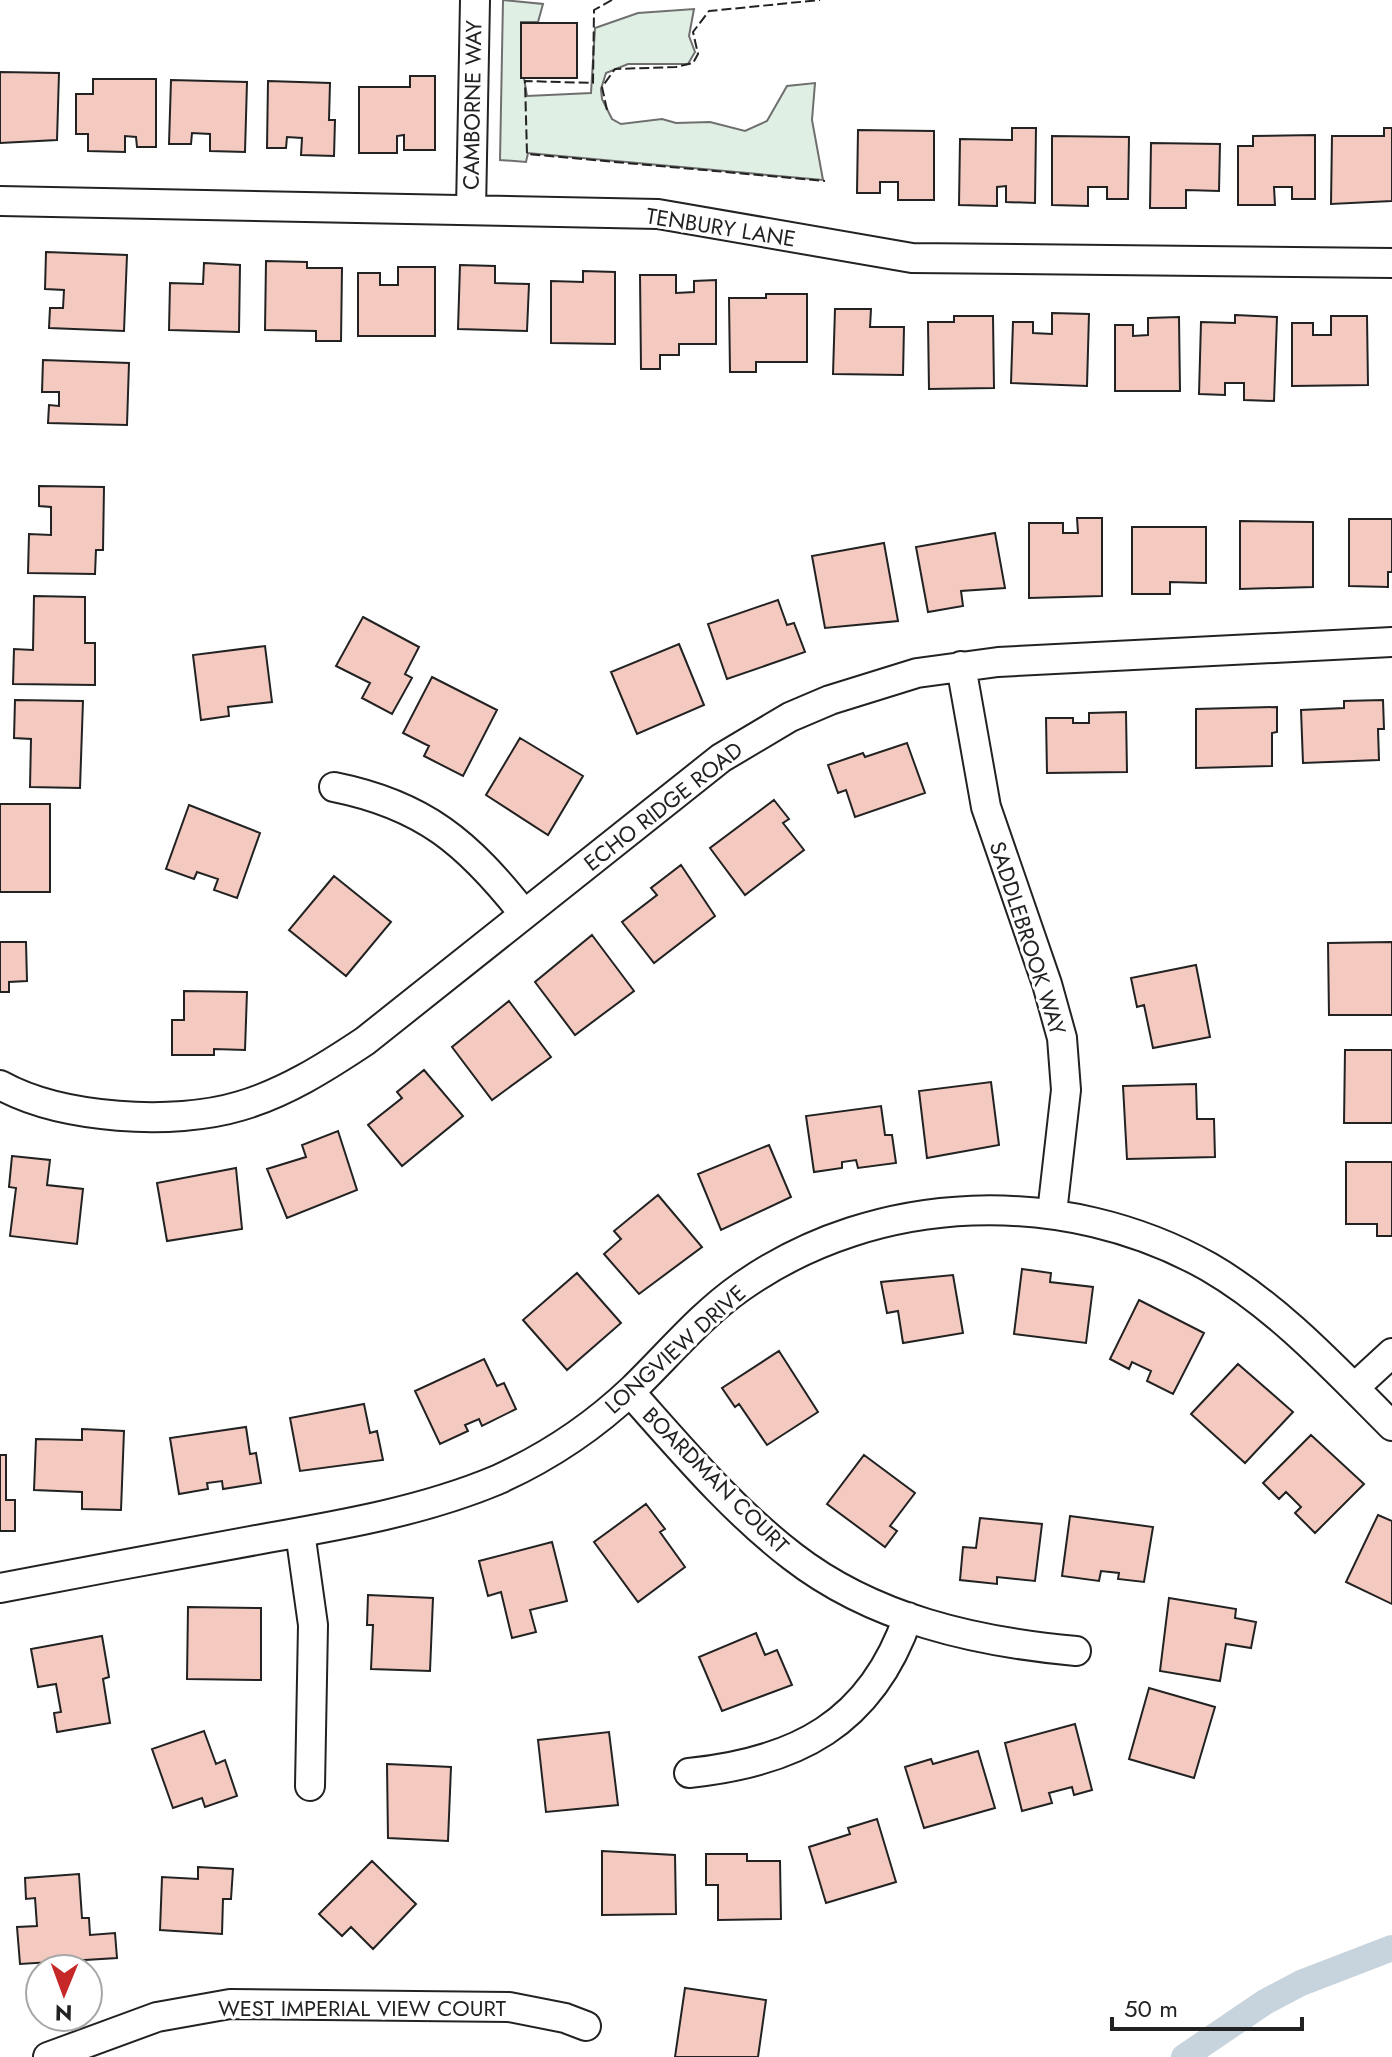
<svg xmlns="http://www.w3.org/2000/svg" width="1392" height="2057" viewBox="0 0 1392 2057" font-family="Jost,sans-serif">
<style>
.green{fill:#e0efe3;stroke:#6f6f6f;stroke-width:2}
.lines{fill:none;stroke-linecap:round;stroke-linejoin:round}
.canal{stroke:#c7d3dd;stroke-width:26}
.building{fill:#f3c9c0;stroke:#222;stroke-width:2}
.minor-casing{stroke:#222;stroke-width:32}
.minor{stroke:#fff;stroke-width:28}
.fence{stroke:#222;stroke-width:2;stroke-dasharray:10 4;stroke-linecap:butt}
.labels{text-anchor:middle;dominant-baseline:central;stroke-width:6;stroke-linejoin:round;paint-order:stroke}
.street-label{font-size:22px;fill:#222;stroke:#fff}
</style>
<rect width="100%" height="100%" fill="#fff"/>
<path class="green" d="M 503,0 L 543,4 L 538,22 L 521,22 L 521,77 L 524,78 L 527,96 L 591,93 L 595,28 L 638,13 L 694,9 L 689,36 L 695,52 L 688,64 L 628,64 L 606,73 L 601,89 L 602,99 L 612,119 L 621,124 L 662,119 L 676,123 L 710,122 L 745,131 L 767,121 L 787,86 L 815,83 L 812,120 L 823,180 L 528,153 L 526,162 L 500,160 Z"/>
<g class="lines">
<path class="canal" d="M 1184,2057 L 1265,2002 L 1301,1983 L 1392,1948"/>
</g>
<path class="building" d="M 521,23 L 577,23 L 577,78 L 521,78 Z
M 0,72 L 59,73 L 57,140 L 0,143 Z
M 410,76 L 435,76 L 435,150 L 404,150 L 404,135 L 397,136 L 397,153 L 359,153 L 359,87 L 410,87 Z
M 93,79 L 156,79 L 156,147 L 137,147 L 136,137 L 125,136 L 125,152 L 88,151 L 88,134 L 76,134 L 76,94 L 93,94 Z
M 171,80 L 247,82 L 245,152 L 210,151 L 210,134 L 192,133 L 191,144 L 169,144 Z
M 268,81 L 330,83 L 329,120 L 335,120 L 334,156 L 301,155 L 302,138 L 287,137 L 286,148 L 267,148 Z
M 1012,128 L 1036,128 L 1035,203 L 1006,202 L 1006,186 L 997,187 L 997,206 L 959,205 L 960,139 L 1012,140 Z
M 1384,128 L 1392,128 L 1392,201 L 1331,204 L 1332,136 L 1384,136 Z
M 858,130 L 934,131 L 934,200 L 898,200 L 898,182 L 880,182 L 880,193 L 857,193 Z
M 1315,135 L 1315,199 L 1292,199 L 1292,187 L 1274,187 L 1275,205 L 1238,205 L 1238,146 L 1253,146 L 1253,136 Z
M 1052,136 L 1129,137 L 1128,199 L 1107,199 L 1107,187 L 1088,187 L 1088,206 L 1052,205 Z
M 1151,143 L 1220,144 L 1219,191 L 1186,190 L 1186,208 L 1150,208 Z
M 46,252 L 127,255 L 124,331 L 49,328 L 50,308 L 63,308 L 64,290 L 45,289 Z
M 266,261 L 307,262 L 307,268 L 342,268 L 341,341 L 316,341 L 316,331 L 265,330 Z
M 204,263 L 240,265 L 239,332 L 169,330 L 170,283 L 203,284 Z
M 460,265 L 495,266 L 495,283 L 529,284 L 527,331 L 458,329 Z
M 398,267 L 435,267 L 435,336 L 358,336 L 358,273 L 380,273 L 380,285 L 398,285 Z
M 583,271 L 615,272 L 615,344 L 551,343 L 551,281 L 583,282 Z
M 640,275 L 676,275 L 676,293 L 694,292 L 694,281 L 716,280 L 716,344 L 679,344 L 679,355 L 660,355 L 660,369 L 641,369 Z
M 766,294 L 807,294 L 807,362 L 756,362 L 756,372 L 730,372 L 729,298 L 766,298 Z
M 835,309 L 871,309 L 870,327 L 904,327 L 903,375 L 833,374 Z
M 1052,313 L 1089,314 L 1087,386 L 1011,383 L 1013,322 L 1033,322 L 1033,333 L 1052,334 Z
M 1235,315 L 1277,317 L 1274,401 L 1244,400 L 1244,383 L 1225,383 L 1225,395 L 1199,394 L 1201,322 L 1235,323 Z
M 954,316 L 993,316 L 994,388 L 929,389 L 928,322 L 954,322 Z
M 1331,316 L 1367,316 L 1368,385 L 1292,386 L 1292,323 L 1313,323 L 1313,335 L 1331,335 Z
M 1179,317 L 1180,391 L 1115,391 L 1115,325 L 1133,325 L 1133,336 L 1148,335 L 1148,318 Z
M 43,360 L 129,363 L 127,425 L 48,423 L 49,405 L 59,406 L 59,392 L 42,392 Z
M 39,486 L 104,487 L 103,550 L 96,550 L 95,574 L 28,573 L 29,534 L 51,535 L 51,507 L 39,506 Z
M 1077,518 L 1102,518 L 1102,596 L 1029,598 L 1029,523 L 1063,523 L 1063,533 L 1078,533 Z
M 1349,519 L 1392,519 L 1392,572 L 1388,572 L 1388,587 L 1349,586 Z
M 1240,521 L 1313,522 L 1313,587 L 1240,589 Z
M 1132,527 L 1206,527 L 1206,583 L 1170,582 L 1170,594 L 1132,594 Z
M 995,533 L 1005,588 L 961,591 L 963,606 L 928,612 L 916,547 Z
M 884,543 L 898,621 L 825,628 L 812,556 Z
M 34,596 L 85,597 L 85,643 L 95,643 L 95,685 L 13,684 L 14,649 L 33,650 Z
M 778,600 L 787,625 L 794,623 L 805,652 L 727,679 L 708,624 Z
M 363,617 L 419,647 L 405,674 L 412,678 L 392,714 L 362,698 L 370,683 L 336,666 Z
M 679,644 L 704,705 L 637,734 L 611,672 Z
M 265,646 L 272,702 L 228,707 L 229,716 L 201,720 L 193,655 Z
M 432,677 L 497,710 L 463,776 L 424,756 L 429,746 L 403,733 Z
M 15,700 L 83,701 L 80,788 L 30,787 L 31,739 L 14,738 Z
M 1383,700 L 1384,729 L 1378,729 L 1379,760 L 1303,763 L 1301,710 L 1344,708 L 1344,701 Z
M 1277,707 L 1277,732 L 1272,733 L 1272,766 L 1196,768 L 1196,709 Z
M 1126,712 L 1127,772 L 1047,773 L 1046,718 L 1073,718 L 1073,723 L 1089,723 L 1089,713 Z
M 520,738 L 583,776 L 548,835 L 486,795 Z
M 907,743 L 925,793 L 855,817 L 846,790 L 838,793 L 828,765 L 863,753 L 865,757 Z
M 774,800 L 789,819 L 783,823 L 804,850 L 745,895 L 710,848 Z
M 0,804 L 50,804 L 50,892 L 0,892 Z
M 189,805 L 260,833 L 237,898 L 214,890 L 218,879 L 197,872 L 194,879 L 166,869 Z
M 681,865 L 715,916 L 654,963 L 622,922 L 657,895 L 651,888 Z
M 334,876 L 391,922 L 346,976 L 289,930 Z
M 592,935 L 634,991 L 575,1035 L 535,982 Z
M 0,942 L 26,942 L 27,981 L 9,982 L 9,992 L 0,992 Z
M 1392,942 L 1392,1015 L 1329,1015 L 1328,943 Z
M 1196,965 L 1210,1037 L 1153,1048 L 1144,1005 L 1137,1007 L 1131,978 Z
M 184,991 L 247,992 L 245,1050 L 214,1049 L 214,1055 L 172,1055 L 172,1020 L 184,1020 Z
M 509,1001 L 551,1057 L 492,1100 L 452,1047 Z
M 1345,1050 L 1392,1050 L 1392,1123 L 1344,1123 Z
M 424,1070 L 463,1116 L 402,1166 L 368,1125 L 402,1098 L 397,1092 Z
M 991,1082 L 999,1145 L 927,1158 L 919,1091 Z
M 1196,1084 L 1197,1119 L 1214,1119 L 1215,1157 L 1127,1159 L 1123,1086 Z
M 881,1106 L 885,1135 L 892,1135 L 896,1163 L 858,1168 L 856,1160 L 842,1162 L 842,1168 L 814,1172 L 806,1116 Z
M 338,1131 L 357,1190 L 287,1218 L 267,1169 L 306,1157 L 302,1145 Z
M 769,1145 L 791,1197 L 721,1230 L 698,1174 Z
M 12,1156 L 50,1160 L 47,1185 L 83,1189 L 77,1244 L 10,1236 L 16,1188 L 9,1187 Z
M 1346,1162 L 1392,1162 L 1392,1236 L 1377,1236 L 1377,1224 L 1346,1224 Z
M 236,1168 L 242,1229 L 167,1241 L 157,1183 Z
M 658,1195 L 702,1247 L 639,1294 L 604,1254 L 621,1239 L 614,1231 Z
M 1022,1269 L 1051,1273 L 1050,1282 L 1093,1287 L 1086,1343 L 1014,1334 Z
M 577,1273 L 621,1323 L 567,1370 L 523,1320 Z
M 953,1275 L 963,1333 L 903,1343 L 898,1311 L 887,1313 L 881,1282 Z
M 1139,1300 L 1204,1333 L 1173,1394 L 1147,1381 L 1151,1371 L 1132,1362 L 1129,1369 L 1110,1359 Z
M 779,1351 L 818,1412 L 767,1445 L 739,1404 L 735,1407 L 722,1388 Z
M 484,1359 L 497,1386 L 504,1383 L 516,1409 L 482,1426 L 479,1419 L 465,1425 L 468,1431 L 440,1444 L 415,1391 Z
M 1238,1364 L 1293,1412 L 1245,1463 L 1191,1414 Z
M 364,1404 L 370,1433 L 377,1431 L 383,1460 L 300,1471 L 290,1418 Z
M 246,1427 L 250,1454 L 256,1453 L 261,1483 L 223,1489 L 222,1481 L 207,1483 L 208,1489 L 179,1494 L 170,1438 Z
M 82,1429 L 124,1431 L 121,1510 L 82,1509 L 82,1492 L 34,1490 L 36,1439 L 82,1440 Z
M 1311,1435 L 1364,1484 L 1315,1533 L 1295,1513 L 1301,1507 L 1286,1492 L 1279,1499 L 1263,1483 Z
M 0,1455 L 6,1455 L 6,1500 L 15,1500 L 15,1531 L 0,1531 Z
M 864,1455 L 915,1493 L 890,1526 L 897,1531 L 885,1547 L 827,1504 Z
M 646,1504 L 665,1529 L 660,1532 L 685,1567 L 638,1602 L 594,1542 Z
M 1378,1515 L 1392,1521 L 1392,1604 L 1346,1582 Z
M 1070,1516 L 1153,1527 L 1144,1582 L 1118,1579 L 1119,1573 L 1101,1571 L 1099,1581 L 1062,1576 Z
M 980,1518 L 1042,1524 L 1035,1581 L 997,1577 L 997,1584 L 960,1580 L 963,1547 L 976,1548 Z
M 552,1542 L 567,1601 L 530,1610 L 536,1632 L 512,1638 L 501,1592 L 488,1596 L 479,1561 Z
M 368,1595 L 433,1598 L 430,1671 L 371,1669 L 373,1625 L 367,1625 Z
M 1169,1598 L 1236,1609 L 1235,1618 L 1256,1622 L 1251,1648 L 1226,1644 L 1220,1681 L 1160,1671 Z
M 188,1607 L 261,1608 L 261,1680 L 187,1679 Z
M 756,1633 L 765,1655 L 777,1650 L 792,1685 L 722,1711 L 699,1657 Z
M 102,1636 L 109,1677 L 103,1679 L 110,1723 L 57,1732 L 54,1713 L 61,1712 L 56,1684 L 38,1687 L 31,1649 Z
M 1149,1688 L 1215,1707 L 1194,1778 L 1129,1759 Z
M 1075,1724 L 1092,1790 L 1074,1795 L 1072,1787 L 1049,1793 L 1052,1803 L 1022,1811 L 1005,1743 Z
M 204,1731 L 216,1764 L 225,1760 L 237,1796 L 205,1807 L 202,1798 L 173,1808 L 152,1749 Z
M 609,1732 L 618,1805 L 546,1812 L 538,1740 Z
M 978,1751 L 995,1808 L 924,1828 L 905,1767 L 931,1759 L 933,1764 Z
M 387,1764 L 451,1767 L 448,1841 L 388,1838 Z
M 877,1819 L 896,1882 L 826,1903 L 809,1847 L 850,1834 L 848,1828 Z
M 602,1851 L 675,1855 L 676,1914 L 602,1915 Z
M 706,1854 L 747,1854 L 747,1861 L 780,1861 L 781,1919 L 718,1920 L 718,1885 L 706,1885 Z
M 372,1861 L 416,1904 L 373,1949 L 351,1927 L 342,1936 L 319,1914 Z
M 198,1867 L 233,1869 L 231,1899 L 223,1899 L 222,1934 L 160,1930 L 162,1877 L 198,1879 Z
M 79,1874 L 82,1918 L 89,1918 L 90,1935 L 115,1933 L 117,1958 L 20,1964 L 17,1927 L 37,1926 L 35,1898 L 26,1899 L 25,1878 Z
M 685,1988 L 766,2000 L 758,2057 L 675,2057 Z"/>
<g class="lines">
<defs>
<path id="minor" d="M 0,201 L 658,214 L 912,258 L 1392,263
M 471,210 L 475,0
M 961,666 L 986,807 L 1047,984 L 1062,1038 L 1066,1090 L 1052,1213
M 334,787 C 424,805 468,843 524,914
M 0,1085 C 61,1119 174,1126 240,1106 C 285,1093 326,1067 365,1041 L 721,758 L 790,717 L 830,700 L 917,673 L 998,662 L 1392,642
M 1354,1388 L 1392,1353
M 630,1392 C 681,1449 731,1509 792,1556 C 873,1619 976,1642 1076,1651
M 300,1532 L 313,1625 L 310,1786
M 0,1588 C 87,1571 175,1555 262,1539 C 341,1525 423,1511 497,1480 C 546,1458 594,1426 633,1389 C 669,1354 701,1315 741,1287 C 877,1191 1065,1186 1209,1267 C 1278,1307 1336,1370 1392,1426
M 689,1773 C 796,1762 871,1724 908,1617
M 48,2057 L 157,2017 L 230,2004 L 509,2007 L 565,2018 L 586,2026"/>
</defs>
<use href="#minor" class="minor-casing"/>
<use href="#minor" class="minor"/>
<path class="fence" d="M 612,0 L 594,10 L 593,83 L 525,81 L 527,154 L 825,181
M 607,110 L 602,87 L 615,69 L 676,67 L 693,63 L 698,54 L 693,32 L 709,11 L 820,0"/>
</g>
<g class="labels">
<g class="street-label">
<text transform="translate(472 105) rotate(-89)">CAMBORNE WAY</text>
<text transform="translate(721 227) rotate(9)">TENBURY LANE</text>
<text transform="translate(663 806) rotate(-38)">ECHO RIDGE ROAD</text>
<text transform="translate(1028 938) rotate(72)">SADDLEBROOK WAY</text>
<text transform="translate(675 1349) rotate(-42)">LONGVIEW DRIVE</text>
<text transform="translate(716 1480) rotate(45)">BOARDMAN COURT</text>
<text x="362" y="2008">WEST IMPERIAL VIEW COURT</text>
</g>
</g>
<g transform="translate(64 1993) rotate(181)"><circle r="38" fill="#ffffff" stroke="#a7a7a7" stroke-width="2"/>
<path d="M0-6L14 30L0 20L-14 30Z" fill="#c62828"/>
<text y="-12" font-size="22" font-weight="bold" text-anchor="middle" fill="#222222">N</text>
</g>
<path d="M1112 2017v12h190v-12" fill="none" stroke="#222222" stroke-width="4"/>
<text x="1124" y="2017" font-size="24" fill="#222222" stroke="#ffffff" stroke-width="6" paint-order="stroke">50 m</text>
</svg>
